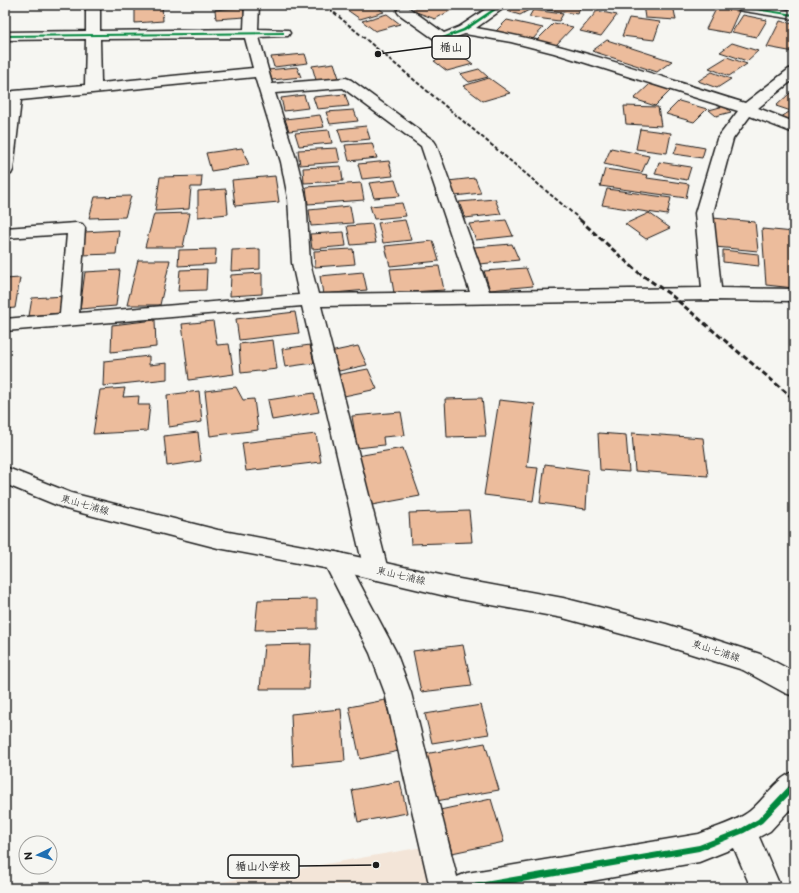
<svg xmlns="http://www.w3.org/2000/svg" width="799" height="893" viewBox="0 0 799 893" font-family="'Balsamiq Sans','Klee One',sans-serif">
<style>
.built{fill:#f3e5d8}
.lines{fill:none;stroke-linecap:round;stroke-linejoin:round}
.stream{fill:#57878f;fill-rule:evenodd}
.building{fill:#ecbc9c;stroke:#1c1c1c}
.minor-casing{stroke:#1c1c1c;stroke-width:3}
.major-casing{stroke:#1c1c1c;stroke-width:3}
.minor{fill:#f6f6f2;fill-rule:evenodd}
.major{fill:#f6f6f2;fill-rule:evenodd}
.rail-far1{stroke:#1c1c1c;stroke-width:2;stroke-dasharray:4 2;stroke-linecap:butt}
.rail{stroke:#1c1c1c;stroke-width:3;stroke-dasharray:5.5 3;stroke-linecap:butt}
.cycleway-casing{stroke:#f6f6f2;stroke-width:3}
.cycleway{fill:#00873e;fill-rule:evenodd}
.labels{text-anchor:middle;dominant-baseline:central;stroke-width:3.5;stroke-linejoin:round;paint-order:stroke}
.street-label{font-size:10px;fill:#1c1c1c;stroke:#f6f6f2}
.leader{fill:none;stroke:#1c1c1c;stroke-width:1.5}
.callout-dot{fill:#1c1c1c;stroke:#f6f6f2;stroke-width:1.5}
.callout{fill:#f6f6f2;stroke:#1c1c1c;stroke-width:1.5}
.callout-label{font-size:11px;text-anchor:middle;font-weight:bold;fill:#1c1c1c}
</style>
<rect width="100%" height="100%" fill="#f6f6f2"/>
<filter id="ink" filterUnits="userSpaceOnUse"><feTurbulence type="fractalNoise" baseFrequency=".025" numOctaves="2"/><feDisplacementMap in="SourceGraphic" scale="8" xChannelSelector="R" yChannelSelector="G"/><feConvolveMatrix kernelMatrix="1 2 1 2 8 2 1 2 1" color-interpolation-filters="sRGB"/></filter>
<g filter="url(#ink)">
<path class="built" d="M 429,846 L 437,888 L 211,888 L 211,884 Z"/>
<g class="lines">
<path class="stream" d="M 773,5 C 780,5 787,8 794,10 L 794,12 L 781,10 Z"/>
</g>
<path class="building" d="M 162,5 L 163,21 L 135,23 L 135,6 Z
M 348,5 L 374,5 L 384,12 L 360,19 L 343,7 Z
M 421,5 L 447,5 L 455,8 L 435,19 L 411,10 Z
M 517,5 L 534,5 L 536,6 L 520,15 L 507,11 Z
M 549,5 L 581,5 L 578,14 L 547,10 Z
M 643,5 L 673,5 L 676,20 L 645,18 Z
M 243,7 L 245,17 L 216,19 L 215,10 Z
M 717,7 L 739,11 L 729,33 L 706,29 Z
M 533,10 L 563,14 L 559,21 L 529,17 Z
M 597,11 L 617,15 L 601,36 L 580,31 Z
M 387,14 L 400,24 L 375,31 L 362,21 Z
M 743,15 L 767,20 L 757,37 L 732,32 Z
M 629,18 L 660,22 L 654,40 L 622,36 Z
M 507,20 L 543,28 L 532,40 L 495,32 Z
M 780,21 L 794,24 L 794,52 L 767,47 Z
M 554,23 L 573,27 L 555,46 L 536,41 Z
M 607,40 L 672,61 L 657,72 L 592,51 Z
M 732,43 L 758,51 L 747,61 L 720,52 Z
M 305,54 L 308,63 L 274,67 L 271,57 Z
M 460,54 L 473,64 L 447,71 L 434,61 Z
M 727,57 L 747,64 L 729,76 L 709,68 Z
M 334,63 L 339,78 L 316,80 L 312,66 Z
M 297,67 L 301,77 L 272,80 L 268,70 Z
M 479,69 L 488,77 L 469,82 L 460,74 Z
M 712,72 L 731,79 L 717,88 L 698,81 Z
M 489,78 L 510,93 L 483,101 L 463,86 Z
M 650,84 L 671,90 L 655,106 L 634,99 Z
M 790,93 L 794,94 L 794,112 L 776,106 Z
M 345,94 L 349,106 L 317,109 L 313,97 Z
M 304,95 L 308,108 L 284,111 L 281,98 Z
M 679,101 L 707,109 L 694,122 L 666,114 Z
M 624,106 L 658,107 L 661,126 L 626,124 Z
M 724,106 L 731,112 L 716,116 L 709,110 Z
M 354,110 L 358,121 L 330,124 L 326,112 Z
M 789,112 L 794,114 L 794,125 L 778,119 Z
M 320,115 L 324,127 L 289,131 L 285,119 Z
M 366,126 L 370,139 L 342,142 L 338,129 Z
M 640,129 L 671,133 L 667,153 L 636,149 Z
M 329,130 L 332,143 L 299,146 L 295,133 Z
M 372,143 L 377,158 L 349,161 L 345,145 Z
M 678,143 L 705,148 L 702,158 L 674,154 Z
M 242,148 L 249,165 L 211,171 L 206,153 Z
M 337,148 L 340,162 L 300,165 L 298,150 Z
M 611,148 L 649,156 L 642,172 L 604,164 Z
M 389,161 L 393,176 L 362,179 L 358,164 Z
M 659,162 L 691,167 L 687,180 L 655,174 Z
M 341,166 L 343,181 L 304,183 L 303,168 Z
M 605,169 L 648,175 L 647,178 L 689,184 L 686,198 L 600,186 Z
M 202,176 L 201,187 L 191,187 L 189,209 L 155,211 L 160,177 Z
M 275,176 L 279,202 L 235,206 L 232,180 Z
M 475,178 L 481,193 L 455,196 L 448,181 Z
M 395,180 L 400,196 L 374,198 L 369,183 Z
M 361,183 L 364,200 L 308,204 L 306,187 Z
M 226,189 L 228,214 L 198,217 L 198,191 Z
M 607,189 L 671,198 L 667,215 L 602,205 Z
M 131,196 L 125,217 L 89,218 L 95,197 Z
M 495,199 L 501,214 L 465,218 L 459,202 Z
M 402,203 L 406,216 L 374,219 L 370,206 Z
M 350,206 L 353,223 L 311,226 L 309,210 Z
M 190,213 L 183,247 L 145,247 L 154,214 Z
M 649,213 L 670,228 L 646,239 L 625,224 Z
M 713,218 L 755,222 L 758,251 L 715,247 Z
M 405,220 L 411,240 L 383,243 L 378,223 Z
M 506,220 L 513,236 L 476,240 L 469,224 Z
M 372,224 L 376,243 L 351,245 L 347,226 Z
M 762,229 L 794,232 L 794,288 L 766,285 Z
M 119,230 L 116,254 L 80,255 L 84,232 Z
M 344,232 L 346,246 L 312,249 L 310,234 Z
M 433,241 L 439,261 L 390,266 L 385,246 Z
M 512,244 L 519,260 L 480,264 L 474,247 Z
M 216,249 L 215,264 L 178,266 L 179,250 Z
M 260,249 L 260,269 L 231,271 L 232,250 Z
M 353,249 L 355,264 L 315,267 L 314,251 Z
M 723,250 L 758,254 L 759,266 L 723,262 Z
M 138,260 L 170,260 L 160,305 L 127,305 Z
M 439,266 L 444,290 L 394,293 L 390,269 Z
M 526,268 L 533,286 L 490,290 L 484,271 Z
M 207,269 L 206,290 L 178,291 L 180,270 Z
M 120,270 L 116,306 L 80,309 L 85,272 Z
M 363,272 L 367,290 L 323,294 L 320,276 Z
M 262,273 L 262,294 L 230,296 L 231,275 Z
M 20,278 L 15,308 L 5,309 L 5,279 Z
M 65,296 L 62,313 L 29,316 L 32,298 Z
M 295,312 L 299,333 L 239,340 L 236,319 Z
M 155,320 L 156,347 L 111,352 L 112,325 Z
M 213,321 L 217,345 L 229,344 L 234,374 L 189,380 L 182,324 Z
M 273,340 L 277,369 L 241,373 L 239,344 Z
M 310,345 L 314,363 L 285,367 L 282,349 Z
M 358,346 L 367,365 L 339,371 L 330,352 Z
M 149,356 L 149,365 L 167,363 L 167,379 L 103,386 L 104,361 Z
M 368,369 L 377,389 L 344,396 L 336,375 Z
M 236,387 L 243,400 L 254,399 L 258,430 L 210,436 L 205,391 Z
M 125,388 L 123,397 L 139,396 L 138,405 L 150,405 L 147,431 L 93,434 L 100,390 Z
M 199,391 L 202,422 L 169,427 L 167,395 Z
M 314,393 L 319,412 L 272,420 L 268,400 Z
M 482,398 L 486,436 L 447,437 L 445,399 Z
M 499,400 L 535,404 L 527,467 L 538,468 L 533,501 L 484,495 Z
M 401,412 L 405,435 L 383,437 L 384,445 L 357,448 L 352,416 Z
M 198,432 L 201,461 L 167,466 L 164,436 Z
M 598,433 L 626,435 L 629,472 L 600,470 Z
M 632,433 L 703,438 L 708,476 L 635,471 Z
M 316,434 L 321,462 L 246,471 L 242,443 Z
M 403,448 L 420,496 L 372,505 L 357,456 Z
M 545,464 L 588,470 L 586,509 L 540,503 Z
M 469,511 L 472,542 L 411,544 L 409,513 Z
M 317,599 L 317,629 L 255,630 L 258,600 Z
M 311,644 L 309,689 L 260,689 L 264,645 Z
M 463,645 L 472,686 L 421,692 L 413,651 Z
M 385,700 L 399,751 L 360,759 L 349,707 Z
M 481,705 L 489,734 L 432,743 L 425,714 Z
M 341,709 L 345,761 L 293,766 L 291,714 Z
M 485,743 L 499,790 L 436,801 L 425,754 Z
M 400,781 L 407,813 L 358,822 L 352,790 Z
M 491,799 L 504,842 L 452,853 L 440,810 Z"/>
<g class="lines">
<defs>
<path id="minor" d="M 86,5 L 100,5 L 100,31 L 244,29 L 245,5 L 259,5 L 258,29 L 288,30 L 290,33 L 288,36 L 259,37 L 272,84 L 346,78 L 351,80 L 434,141 L 436,144 L 489,291 L 702,288 L 695,213 L 717,139 L 738,111 L 554,53 L 511,42 L 465,34 L 442,42 L 437,41 L 399,14 L 397,11 L 399,8 L 409,8 L 444,33 L 459,27 L 492,5 L 508,5 L 476,28 C 568,43 656,76 745,103 L 789,69 L 794,68 L 794,79 L 758,108 L 794,122 L 794,133 L 750,116 L 733,139 L 713,213 L 721,288 L 794,289 L 794,301 L 712,300 L 321,306 L 388,570 L 385,577 L 376,580 L 367,577 L 364,570 L 302,306 L 5,331 L 5,319 L 60,314 L 67,234 L 5,238 L 5,228 L 76,223 L 82,224 L 85,228 L 79,313 L 299,295 L 292,263 L 288,198 L 281,162 L 255,77 L 21,100 L 13,170 L 11,174 L 5,175 L 6,96 L 9,93 L 14,91 L 85,85 L 86,39 L 5,40 L 5,32 L 86,31 ZM 245,38 L 253,68 L 101,83 L 100,39 ZM 343,88 L 421,146 L 470,292 L 318,294 L 310,263 L 306,198 L 297,162 L 275,93 Z
M 724,5 L 757,5 L 794,11 L 794,19 L 731,9 L 726,8 Z
M 335,552 L 344,554 L 396,652 L 411,693 L 457,877 L 467,873 L 699,834 C 716,827 736,822 750,811 C 766,798 775,779 794,772 L 794,805 L 770,831 L 759,837 L 781,888 L 751,888 L 734,848 L 699,862 L 552,888 L 430,888 L 385,693 L 370,653 L 323,561 L 326,554 Z"/>
<path id="major" d="M 5,467 L 71,493 L 218,530 L 335,552 L 454,578 L 563,598 L 666,624 L 760,654 L 794,672 L 794,696 L 785,693 L 743,670 L 666,646 L 563,618 L 454,598 L 335,570 L 218,548 L 66,509 L 5,484 Z"/>
</defs>
<use href="#minor" class="minor-casing"/>
<use href="#major" class="major-casing"/>
<use href="#minor" class="minor"/>
<use href="#major" class="major"/>
<path class="rail-far1" d="M 325,5 L 582,221"/>
<path class="rail" d="M 580,220 L 639,273 L 671,295 L 794,399"/>
<defs>
<path id="cycleway" d="M 499,5 L 503,5 L 465,31 L 443,39 L 440,38 L 463,29 Z
M 729,5 L 737,5 L 794,14 L 794,16 L 731,6 Z
M 284,32 L 284,34 L 283,34 L 5,37 L 5,35 Z
M 794,782 L 794,790 L 762,823 L 744,833 L 699,851 L 487,888 L 464,888 L 465,886 L 467,885 L 699,845 L 740,829 L 758,819 L 792,783 Z"/>
</defs>
<use href="#cycleway" class="cycleway-casing"/>
<use href="#cycleway" class="cycleway"/>
</g>
</g>
<g class="labels">
<g class="street-label">
<text transform="translate(85 505) rotate(16)">東山七浦線</text>
<text transform="translate(401 576) rotate(13)">東山七浦線</text>
<text transform="translate(716 651) rotate(18)">東山七浦線</text>
</g>
</g>
<path class="leader" d="M378 54L432 47M376 865L299 866"/>
<g class="callout-dot">
<circle cx="378" cy="54" r="4"/>
<circle cx="376" cy="865" r="4"/>
</g>
<g class="callout">
<rect x="432" y="36" width="38" height="23" rx="4"/>
<rect x="228" y="855" width="71" height="23" rx="4"/>
</g>
<g class="callout-label">
<text x="451" y="51">楯山</text>
<text x="263" y="870">楯山小学校</text>
</g>
<rect width="799" height="893" fill="none" stroke="#f6f6f2" stroke-width="20"/>
<rect x="10" y="10" width="779" height="873" fill="none" stroke="#1c1c1c" stroke-width="1.5" filter="url(#ink)"/>
<g transform="translate(38 855) rotate(265)"><circle r="19" fill="#f6f6f2" stroke="#9f9f9c"/>
<path d="M0-3L7 15L0 10L-7 15Z" fill="#1f6fb2"/>
<text y="-6" font-size="11" font-weight="bold" text-anchor="middle" fill="#1c1c1c">N</text>
</g>
</svg>
